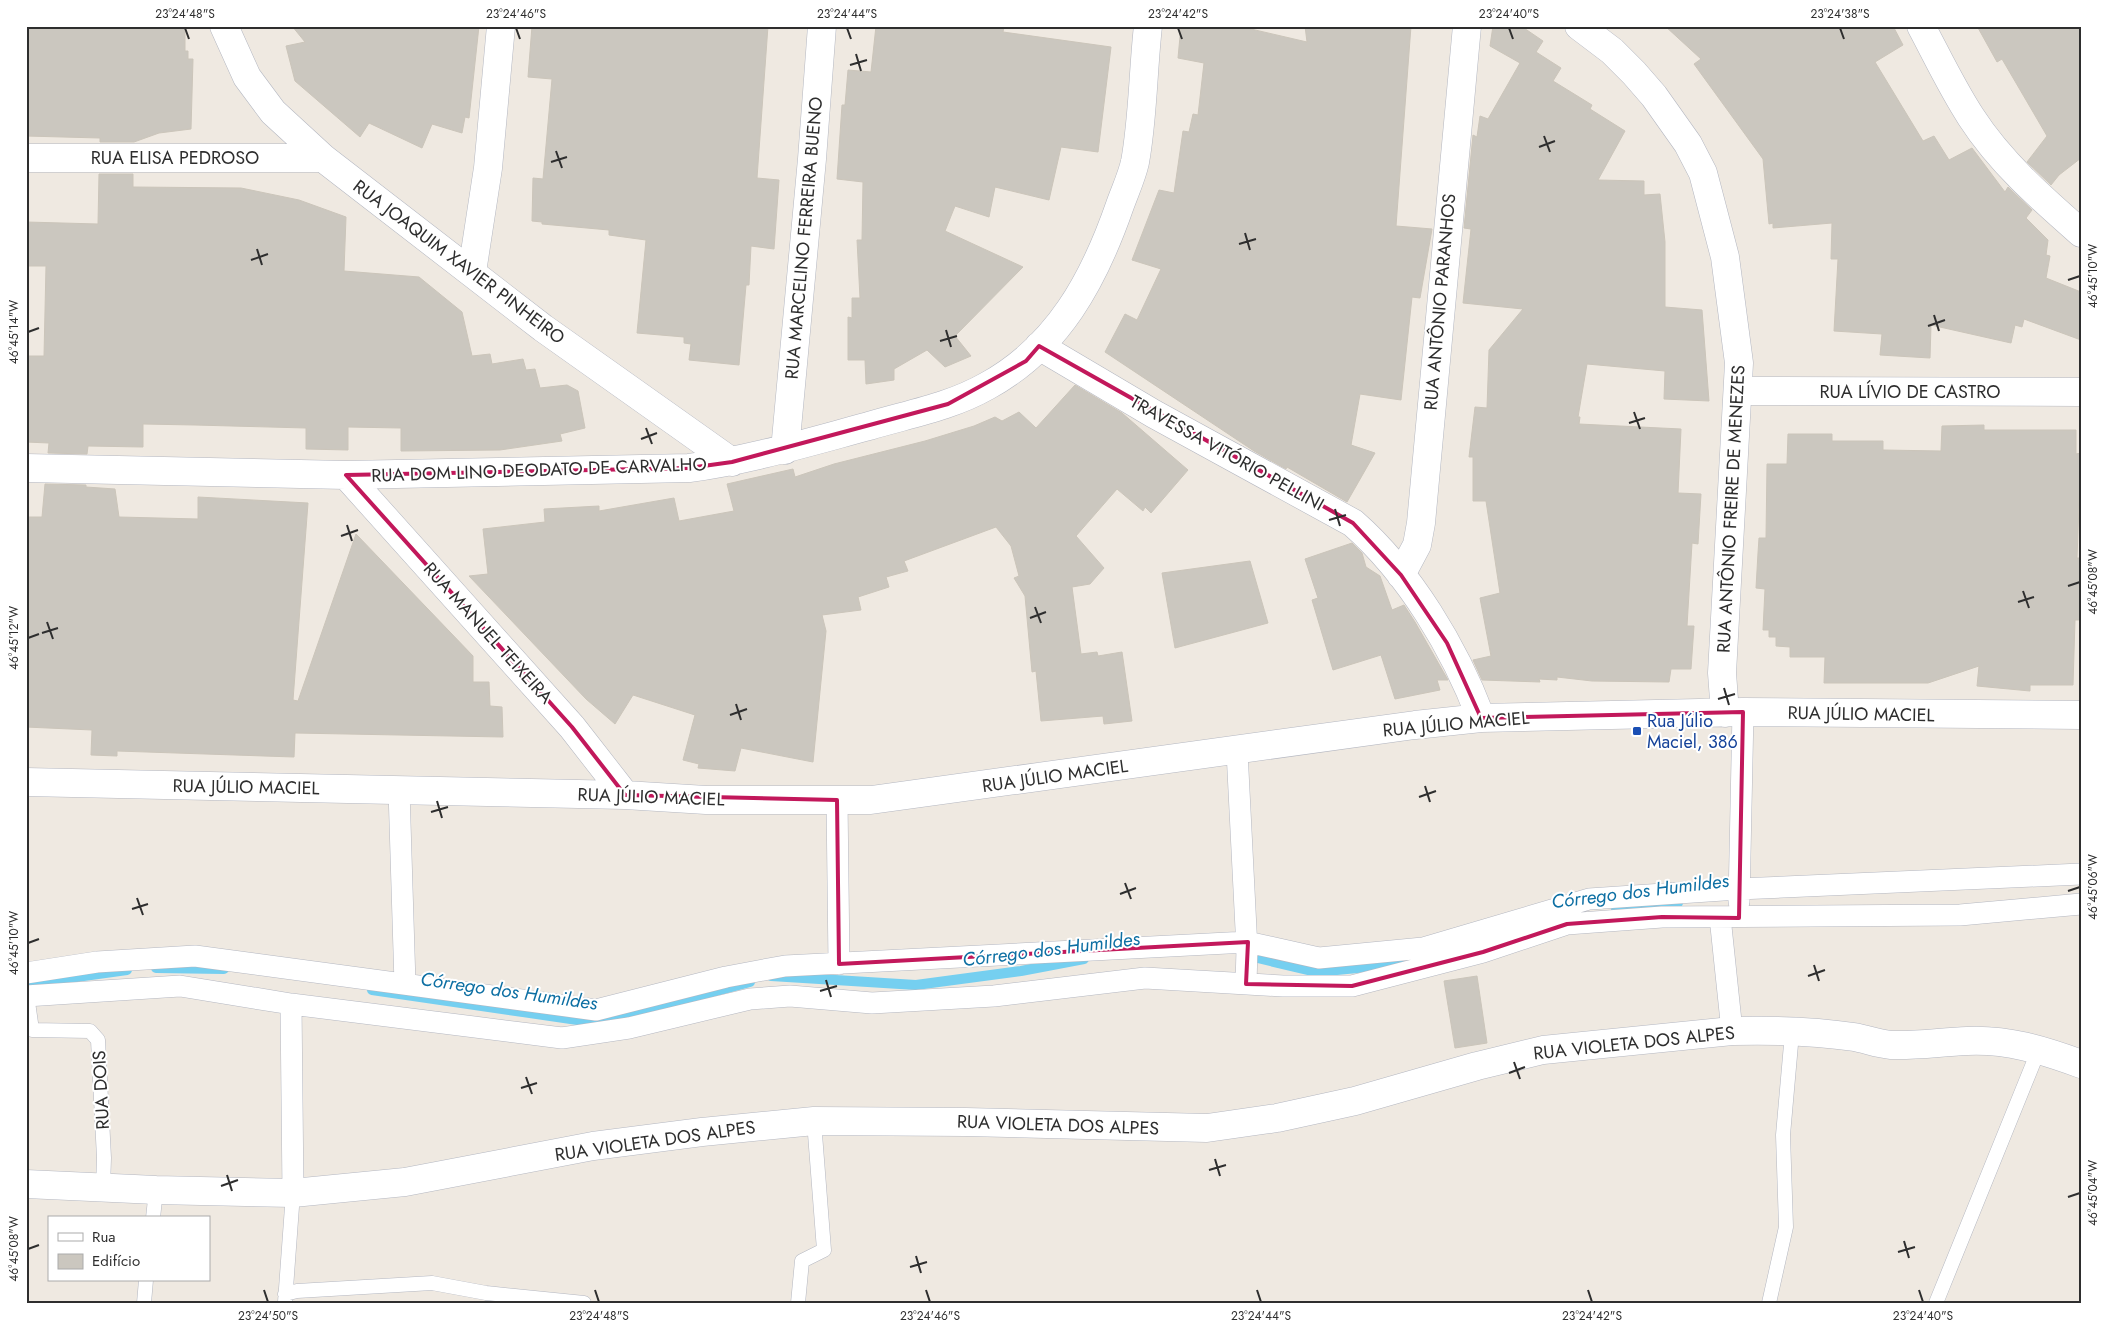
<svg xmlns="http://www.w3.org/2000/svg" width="2107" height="1329" viewBox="0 0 2107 1329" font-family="Jost,sans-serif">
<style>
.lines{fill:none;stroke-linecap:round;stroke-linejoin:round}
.stream{stroke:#75cff0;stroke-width:10}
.building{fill:#cbc7bf;stroke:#cbc5ba}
.service-casing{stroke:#b4b7c1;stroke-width:15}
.pedestrian-casing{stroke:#b4b7c1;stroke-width:22}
.minor-casing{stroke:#b4b7c1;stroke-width:29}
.service{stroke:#fff;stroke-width:14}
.pedestrian{stroke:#fff;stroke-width:21}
.minor{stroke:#fff;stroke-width:28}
.marked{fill:none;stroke:#c2185b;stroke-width:4;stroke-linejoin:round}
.ticks{fill:none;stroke:#2e2e2e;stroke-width:2}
.transit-dot{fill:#1a4fb4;stroke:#fff;stroke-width:2}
.labels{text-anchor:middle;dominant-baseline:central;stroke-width:4;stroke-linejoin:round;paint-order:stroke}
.street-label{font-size:18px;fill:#2e2e2e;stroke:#fff}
.transit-label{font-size:18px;fill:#164399;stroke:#fff;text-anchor:start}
.water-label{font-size:19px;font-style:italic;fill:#0d6fa3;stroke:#fff}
.neatline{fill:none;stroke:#2e2e2e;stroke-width:2}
.ticks-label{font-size:12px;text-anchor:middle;fill:#2e2e2e}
</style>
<rect width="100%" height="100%" fill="#efe9e1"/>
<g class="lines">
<path class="stream" d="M 1616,910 L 1678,903
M 1245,955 L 1316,972 L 1409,963
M 156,968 L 224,969
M 771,976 L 916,985 L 1021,971 L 1084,959
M 26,984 L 127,970
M 372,990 L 598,1023 L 750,982"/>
</g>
<path class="building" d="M 26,26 L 185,26 L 185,51 L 188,51 L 188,59 L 193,59 L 191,129 L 159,133 L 134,142 L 100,142 L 100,138 L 26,136 Z
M 292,26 L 479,26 L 469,118 L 465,117 L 462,133 L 432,124 L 422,148 L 369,123 L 360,137 L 295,81 L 286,46 L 305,42 Z
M 532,26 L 768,26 L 757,178 L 779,180 L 774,249 L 751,246 L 749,285 L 746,285 L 739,365 L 689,360 L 691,344 L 684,343 L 684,337 L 637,333 L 646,240 L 609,235 L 609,230 L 542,224 L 542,222 L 532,221 L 533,178 L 543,179 L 552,79 L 528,77 Z
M 876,26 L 1004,26 L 1003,32 L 1111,47 L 1098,152 L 1061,147 L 1049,200 L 995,187 L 989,217 L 955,206 L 945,231 L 1023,267 L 955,336 L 971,356 L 945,367 L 927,350 L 894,369 L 894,380 L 866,384 L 865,360 L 848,360 L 848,317 L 852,318 L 852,298 L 860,298 L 857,240 L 862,240 L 863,182 L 837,179 L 842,105 L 845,105 L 848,70 L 871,72 Z
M 1181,26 L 1238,26 L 1307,42 L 1305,26 L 1411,26 L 1396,226 L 1432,229 L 1420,298 L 1412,297 L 1401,400 L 1360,394 L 1351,445 L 1375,453 L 1347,502 L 1287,467 L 1286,469 L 1254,451 L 1105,352 L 1125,314 L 1137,320 L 1161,269 L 1132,260 L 1159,190 L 1174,193 L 1183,131 L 1189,132 L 1193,114 L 1198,115 L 1204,63 L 1178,58 Z
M 1493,26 L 1521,26 L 1543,41 L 1536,52 L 1561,68 L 1553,81 L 1592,105 L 1590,109 L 1625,131 L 1598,180 L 1644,181 L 1644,195 L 1660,194 L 1665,242 L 1665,307 L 1702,310 L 1709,401 L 1664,399 L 1665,371 L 1587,364 L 1578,417 L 1580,417 L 1579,424 L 1681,429 L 1678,493 L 1701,494 L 1698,544 L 1692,543 L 1687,626 L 1694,626 L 1691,669 L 1671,669 L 1669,682 L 1592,681 L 1557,677 L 1557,680 L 1539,679 L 1540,682 L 1482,680 L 1473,660 L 1491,656 L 1480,598 L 1500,593 L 1486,501 L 1473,501 L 1473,457 L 1469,457 L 1475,407 L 1487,408 L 1489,350 L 1523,309 L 1463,303 L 1471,229 L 1464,228 L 1473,135 L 1477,137 L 1480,116 L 1488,119 L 1520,63 L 1490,46 Z
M 1665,26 L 1893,26 L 1903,45 L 1875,62 L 1923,141 L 1934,136 L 1949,160 L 1972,148 L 2005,192 L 2008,187 L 2032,210 L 2026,218 L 2048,240 L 2046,255 L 2050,256 L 2046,278 L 2081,292 L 2081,340 L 2024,319 L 2022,327 L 2015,325 L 2011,343 L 1931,325 L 1930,358 L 1880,355 L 1882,334 L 1834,331 L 1838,259 L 1831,259 L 1832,223 L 1773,228 L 1773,223 L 1769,224 L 1763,159 L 1694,64 L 1701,59 Z
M 1977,26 L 2081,26 L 2081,158 L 2059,175 L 2051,185 L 2027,162 L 2047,136 L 2002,59 L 1997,62 Z
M 99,174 L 133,174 L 133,187 L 241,188 L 299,200 L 346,217 L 344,271 L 419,277 L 462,312 L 472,356 L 490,354 L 492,364 L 523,359 L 526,370 L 535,369 L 540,388 L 567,385 L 578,391 L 585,428 L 560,434 L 562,441 L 500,450 L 401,451 L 401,428 L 348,427 L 348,450 L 306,449 L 306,428 L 195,425 L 143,424 L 143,447 L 88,446 L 87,454 L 48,453 L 49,443 L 26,442 L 26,356 L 44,356 L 46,266 L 26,266 L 26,222 L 98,224 Z
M 1075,385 L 1122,413 L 1188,470 L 1151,513 L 1145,507 L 1143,511 L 1117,489 L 1076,536 L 1104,568 L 1090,584 L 1072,587 L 1081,654 L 1097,652 L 1098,656 L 1122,652 L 1132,721 L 1104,724 L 1103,716 L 1041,721 L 1036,671 L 1032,672 L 1025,596 L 1014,578 L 1019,576 L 1011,546 L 996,527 L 904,561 L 908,571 L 886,577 L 889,587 L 858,597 L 861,610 L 822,615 L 826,631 L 813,762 L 741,748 L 735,771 L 698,768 L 699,764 L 683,760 L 695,715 L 633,695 L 615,724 L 586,699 L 469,576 L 488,574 L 483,529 L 545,522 L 544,509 L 599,506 L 599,511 L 674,498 L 679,521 L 734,511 L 727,484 L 793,469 L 795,477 L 834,464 L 925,441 L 974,426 L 995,417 L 1002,421 L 1019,412 L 1036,428 Z
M 1984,425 L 1984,430 L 2076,430 L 2076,454 L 2081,453 L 2077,558 L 2081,558 L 2081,620 L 2075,620 L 2073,685 L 2030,685 L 2030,691 L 1977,686 L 1979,666 L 1928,683 L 1824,683 L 1825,657 L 1790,657 L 1790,647 L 1776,646 L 1776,637 L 1769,637 L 1769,630 L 1763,630 L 1765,589 L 1756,588 L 1758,553 L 1759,538 L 1766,538 L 1767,464 L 1787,464 L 1788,434 L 1832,434 L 1832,441 L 1883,441 L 1883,450 L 1941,451 L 1942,426 Z
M 45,484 L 86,485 L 86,487 L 115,489 L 119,517 L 198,519 L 198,497 L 308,503 L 293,700 L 298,701 L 356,534 L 473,656 L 473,682 L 489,682 L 490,706 L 502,707 L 503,737 L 295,733 L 294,757 L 117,751 L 117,756 L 91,755 L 92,730 L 26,727 L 26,517 L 42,517 Z
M 1352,543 L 1362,553 L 1366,567 L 1380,576 L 1392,610 L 1404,605 L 1415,622 L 1448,680 L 1437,680 L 1440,690 L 1395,699 L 1381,655 L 1333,670 L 1312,600 L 1318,598 L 1305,559 Z
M 1250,561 L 1268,623 L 1175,648 L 1162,573 Z
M 1477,976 L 1487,1043 L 1455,1048 L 1444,981 Z"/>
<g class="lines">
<defs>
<path id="service" d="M 27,995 L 32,1030 L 90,1031 L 98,1040 L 104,1158 L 103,1187
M 153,1218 L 156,1190
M 285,1294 L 297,1291 L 432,1283 L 486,1293 L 584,1303
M 285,1302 L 293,1193
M 144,1303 L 146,1280
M 798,1303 L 802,1261 L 824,1250 L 814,1121
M 1769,1303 L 1786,1227 L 1783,1135 L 1792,1033
M 1936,1303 L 2039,1049"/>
<path id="pedestrian" d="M 1237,751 L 1247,949 L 1246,984
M 399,790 L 405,984
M 837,800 L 839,964
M 1739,902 L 1743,712
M 1720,917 L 1732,1031
M 26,973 L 97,962 L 195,956 L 596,1010 L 726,977 L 785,966 L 1247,942 L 1319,958 L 1423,948 L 1589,899 L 1738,889 L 2081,874
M 26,996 L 180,986 L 291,1004 L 562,1038 L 629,1028 L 750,999 L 790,996 L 872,1003 L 994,996 L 1145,978 L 1283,986 L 1352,986 L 1483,952 L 1567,924 L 1662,917 L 1960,915 L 2081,904
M 291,1004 L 293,1193"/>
<path id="minor" d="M 224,26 L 247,77 L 273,112 L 323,158 L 543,328 L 732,462
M 1579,26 L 1612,51 L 1634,73 L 1654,96 L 1688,144 L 1703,173 L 1725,257 L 1739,363 L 1722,673 L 1725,713
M 1921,26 C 1937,56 1952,88 1971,117 C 2000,162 2041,198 2081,233
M 26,158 L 323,158
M 472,272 L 488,168 L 501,26
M 1039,346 L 1154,414 L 1353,523 C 1410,573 1455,649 1481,718
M 1739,391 L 2081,392
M 785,450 L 812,159 L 822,26
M 26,468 L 346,475 L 689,468 C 750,460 809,442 869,426 C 909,414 950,407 987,386 C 1058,347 1094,280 1120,205 C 1125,191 1132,176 1135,162 C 1143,119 1143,70 1148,26
M 346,475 L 572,727 L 625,795
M 1401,575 L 1417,545 L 1421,523 L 1467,26
M 26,782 L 625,795 L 706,800 L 871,800 L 1415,725 L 1481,718 L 1743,712 L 2081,715
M 26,1184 L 156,1190 L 293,1193 L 405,1182 L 593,1146 L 702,1132 L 814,1121 L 966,1122 L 1207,1128 L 1277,1118 L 1355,1101 L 1477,1066 L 1543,1050 L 1732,1031 C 1772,1030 1814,1031 1854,1037 C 1866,1039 1878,1044 1891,1045 C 1917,1046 1941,1042 1967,1041 C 2007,1039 2043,1050 2081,1064"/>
</defs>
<use href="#service" class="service-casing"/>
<use href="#pedestrian" class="pedestrian-casing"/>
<use href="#minor" class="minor-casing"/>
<use href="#service" class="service"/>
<use href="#pedestrian" class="pedestrian"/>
<use href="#minor" class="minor"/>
</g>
<path class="marked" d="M 1039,346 L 1353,523 L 1401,575 L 1447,643 L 1481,718 L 1743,712 L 1739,918 L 1662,917 L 1567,924 L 1483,952 L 1352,986 L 1246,984 L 1248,942 L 839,964 L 837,800 L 625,795 L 572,727 L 346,475 L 689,468 L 732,462 L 948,404 L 1026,361 Z"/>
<path class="ticks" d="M 185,28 L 189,39M 516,28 L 520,39M 847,28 L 851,39M 1178,28 L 1182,39M 1509,28 L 1513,39M 1840,28 L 1844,39M 856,54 L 861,71M 850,65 L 867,60M 1544,136 L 1550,152M 1539,147 L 1555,141M 556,151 L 562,168M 551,162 L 567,157M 1245,233 L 1250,250M 1239,244 L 1256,239M 257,249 L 262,265M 251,260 L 268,254M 2068,280 L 2080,276M 1934,315 L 1939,331M 1928,326 L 1945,320M 946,330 L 951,347M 28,332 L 39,328M 940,341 L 957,336M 1634,412 L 1640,429M 1629,423 L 1645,418M 646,428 L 652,444M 641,439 L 657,433M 1335,509 L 1340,526M 1329,520 L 1346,515M 347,525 L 352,541M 341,536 L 358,530M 2068,586 L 2080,582M 2023,591 L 2029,608M 2018,602 L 2034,597M 1035,607 L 1041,623M 1030,618 L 1046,612M 47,622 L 53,639M 42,633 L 58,628M 28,638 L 39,634M 1724,688 L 1729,705M 1718,699 L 1735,694M 736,704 L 741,720M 730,715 L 747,709M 1425,786 L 1430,802M 1419,797 L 1436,791M 437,801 L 442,818M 431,812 L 448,807M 1125,883 L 1131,899M 2068,891 L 2080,887M 1120,894 L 1136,888M 137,898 L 143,915M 132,909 L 148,904M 28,943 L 39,939M 1814,965 L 1819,981M 1808,976 L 1825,970M 826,980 L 831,997M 820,991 L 837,986M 1514,1062 L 1520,1079M 1509,1073 L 1525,1067M 526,1077 L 532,1094M 521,1088 L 537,1083M 1215,1159 L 1220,1176M 1209,1170 L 1226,1165M 227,1175 L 232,1191M 221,1186 L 238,1180M 2068,1197 L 2080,1193M 1904,1241 L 1909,1258M 28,1249 L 39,1245M 1898,1252 L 1915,1247M 916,1256 L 921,1273M 910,1267 L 927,1262M 264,1290 L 268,1302M 595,1290 L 599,1302M 926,1290 L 930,1302M 1257,1290 L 1261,1302M 1588,1290 L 1592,1302M 1919,1290 L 1923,1302"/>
<rect class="transit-dot" x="1632" y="726" width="10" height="10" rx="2.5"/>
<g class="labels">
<g class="street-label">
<text x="175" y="158">RUA ELISA PEDROSO</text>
<text transform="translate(804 238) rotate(-85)">RUA MARCELINO FERREIRA BUENO</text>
<text transform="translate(459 262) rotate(37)">RUA JOAQUIM XAVIER PINHEIRO</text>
<text transform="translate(1440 302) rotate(-85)">RUA ANTÔNIO PARANHOS</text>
<text x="1910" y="392">RUA LÍVIO DE CASTRO</text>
<text transform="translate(1227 453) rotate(29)">TRAVESSA VITÓRIO PELLINI</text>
<text transform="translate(539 470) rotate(-2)">RUA DOM LINO DEODATO DE CARVALHO</text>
<text transform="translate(1731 509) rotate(-87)">RUA ANTÔNIO FREIRE DE MENEZES</text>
<text transform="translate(488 633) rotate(48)">RUA MANUEL TEIXEIRA</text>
<text transform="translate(1861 714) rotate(1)">RUA JÚLIO MACIEL</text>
<text transform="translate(1456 724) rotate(-5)">RUA JÚLIO MACIEL</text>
<text transform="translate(1055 776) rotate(-8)">RUA JÚLIO MACIEL</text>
<text transform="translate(246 787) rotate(1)">RUA JÚLIO MACIEL</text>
<text transform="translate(651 797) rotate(2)">RUA JÚLIO MACIEL</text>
<text transform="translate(1634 1043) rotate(-6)">RUA VIOLETA DOS ALPES</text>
<text transform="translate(101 1090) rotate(-93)">RUA DOIS</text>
<text transform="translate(1058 1125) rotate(2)">RUA VIOLETA DOS ALPES</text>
<text transform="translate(655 1141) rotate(-8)">RUA VIOLETA DOS ALPES</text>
</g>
<g class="transit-label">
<text x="1647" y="721">Rua Júlio<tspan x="1647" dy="21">Maciel, 386</tspan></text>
</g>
<g class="water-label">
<text transform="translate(1640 891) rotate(-7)">Córrego dos Humildes</text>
<text transform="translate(1051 949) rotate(-7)">Córrego dos Humildes</text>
<text transform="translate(509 991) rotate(8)">Córrego dos Humildes</text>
</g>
</g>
<rect width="2107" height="1329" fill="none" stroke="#ffffff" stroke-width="55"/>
<rect x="48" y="1216" width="162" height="65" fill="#ffffff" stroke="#ababab"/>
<rect x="58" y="1233" width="25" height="8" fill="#ffffff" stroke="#ababab"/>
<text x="92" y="1242" font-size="15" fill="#2e2e2e">Rua</text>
<rect x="58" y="1254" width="25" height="15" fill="#cbc7bf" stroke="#ababab"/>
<text x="92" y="1266" font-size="15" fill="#2e2e2e">Edifício</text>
<rect x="28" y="28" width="2052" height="1274" class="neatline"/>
<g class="ticks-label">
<text x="185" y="18">23°24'48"S</text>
<text x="516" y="18">23°24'46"S</text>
<text x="847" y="18">23°24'44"S</text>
<text x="1178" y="18">23°24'42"S</text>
<text x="1509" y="18">23°24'40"S</text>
<text x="1840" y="18">23°24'38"S</text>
<text transform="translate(2093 276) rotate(-90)" y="4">46°45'10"W</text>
<text transform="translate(14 332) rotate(-90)" y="4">46°45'14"W</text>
<text transform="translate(2093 582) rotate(-90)" y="4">46°45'08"W</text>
<text transform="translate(14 638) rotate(-90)" y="4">46°45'12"W</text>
<text transform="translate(2093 887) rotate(-90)" y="4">46°45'06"W</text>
<text transform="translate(14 943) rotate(-90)" y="4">46°45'10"W</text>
<text transform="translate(2093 1193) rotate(-90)" y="4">46°45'04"W</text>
<text transform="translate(14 1249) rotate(-90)" y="4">46°45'08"W</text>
<text x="268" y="1320">23°24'50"S</text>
<text x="599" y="1320">23°24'48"S</text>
<text x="930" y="1320">23°24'46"S</text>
<text x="1261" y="1320">23°24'44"S</text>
<text x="1592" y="1320">23°24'42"S</text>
<text x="1923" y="1320">23°24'40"S</text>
</g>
</svg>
